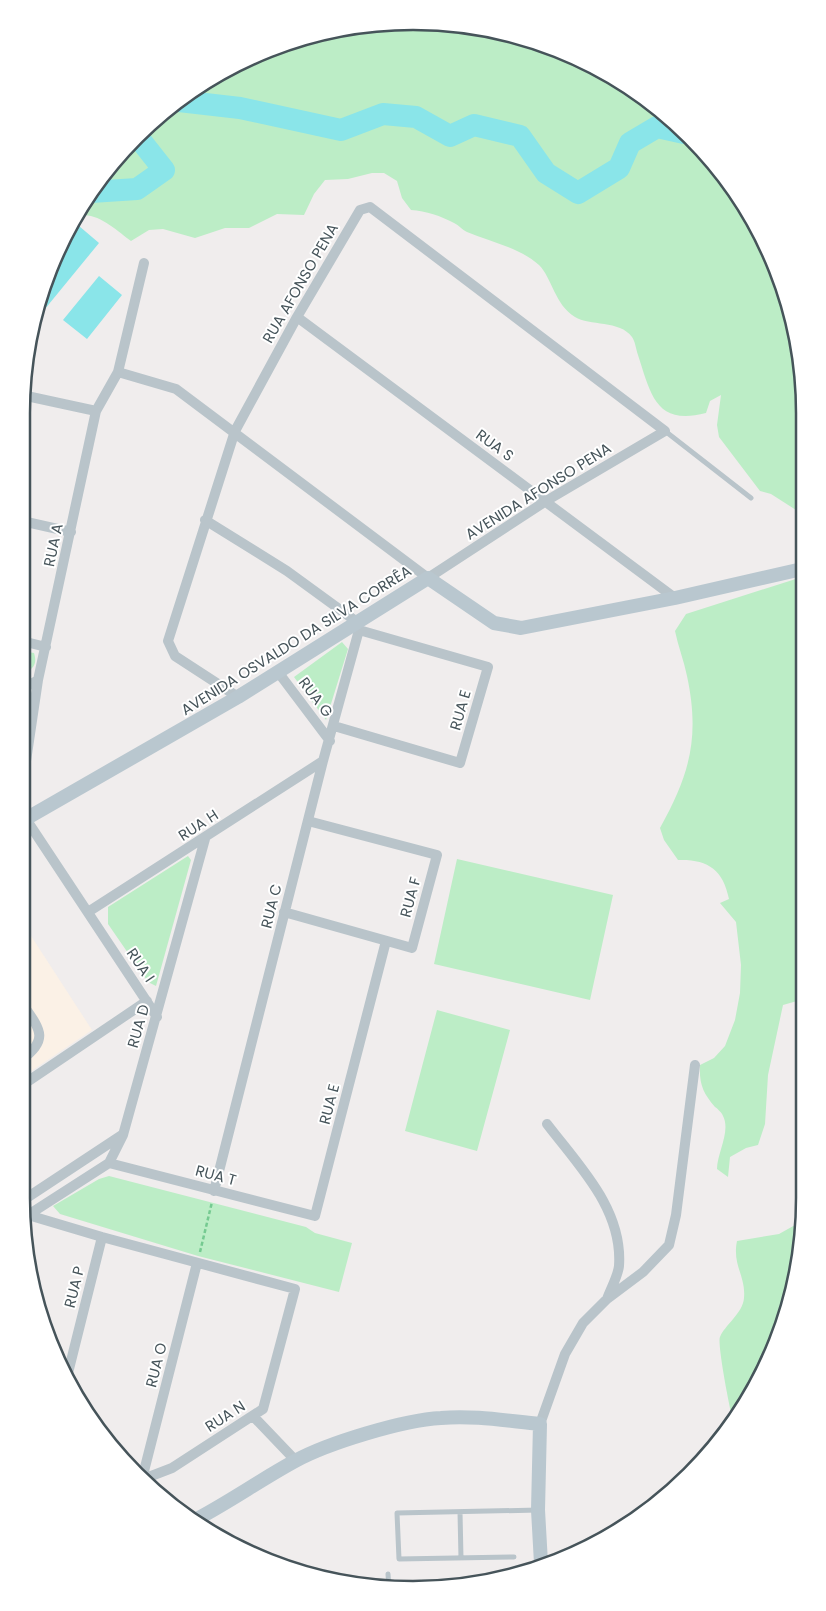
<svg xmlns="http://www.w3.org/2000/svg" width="826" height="1611" viewBox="0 0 826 1611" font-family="Poppins,sans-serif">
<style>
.commercial{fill:#fbf1e6}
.green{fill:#bcedc6}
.water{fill:#8ae5e9}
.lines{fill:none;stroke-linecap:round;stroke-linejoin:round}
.river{stroke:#8ae5e9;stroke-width:22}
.path{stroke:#75ca91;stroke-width:2.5;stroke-dasharray:4 2.5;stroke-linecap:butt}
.lane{stroke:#b9c4ca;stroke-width:5}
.street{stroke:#b9c4ca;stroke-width:10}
.secondary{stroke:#b9c7cf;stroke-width:14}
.labels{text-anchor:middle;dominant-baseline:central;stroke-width:4;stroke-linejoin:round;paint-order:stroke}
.street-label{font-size:15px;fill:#46545a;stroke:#fff}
.rim{fill:none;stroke:#46545a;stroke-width:2.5}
</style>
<rect width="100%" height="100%" fill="#f0eded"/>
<path class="commercial" d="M 22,922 L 92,1030 L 21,1078 Z"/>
<path class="green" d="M 439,22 L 515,35 L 587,62 L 671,118 L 739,195 L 775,263 L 801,362 L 802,541 L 798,532 L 796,510 L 771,494 L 760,491 L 719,437 L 717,425 L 721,395 L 710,401 L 706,413 C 656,426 651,395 638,355 C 636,349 635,341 632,337 C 620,320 589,326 575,317 C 555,305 552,278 539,265 C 519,247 490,242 467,232 C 462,230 459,225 454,223 C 441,216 426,211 411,210 L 402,198 L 397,181 L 384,173 L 372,173 L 348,179 L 325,180 L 314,194 L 304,215 L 277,214 L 249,228 L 225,228 L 195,238 L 163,229 L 149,230 L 131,241 C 117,231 95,209 76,217 L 102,174 L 155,118 L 217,74 L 287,42 L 362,25 Z
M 802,577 L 803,1007 L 797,1001 L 783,1005 L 768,1075 L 765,1124 L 758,1145 L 746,1148 L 730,1157 L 728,1177 L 717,1169 C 717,1153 731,1131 723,1116 C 722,1113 718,1109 715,1107 C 703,1093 699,1084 700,1065 L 714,1058 L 725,1046 L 735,1020 L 740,993 L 741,965 L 736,922 L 720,903 L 729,899 C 723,869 707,859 678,860 L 664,840 L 660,828 C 690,774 700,737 687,676 C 684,661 678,646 675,631 L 686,614 Z
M 342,642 L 348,649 L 326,720 L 294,677 Z
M 22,651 L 34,653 C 38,666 32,669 22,675 Z
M 188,856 L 191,860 L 156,986 L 148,982 L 108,924 L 108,907 Z
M 457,859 L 613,895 L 590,1000 L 434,964 Z
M 437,1010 L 510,1030 L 477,1151 L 405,1131 Z
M 109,1176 L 306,1227 L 315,1233 L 352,1243 L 339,1292 L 198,1256 L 60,1214 L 53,1206 L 99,1179 Z
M 804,1220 L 791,1300 L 764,1372 L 732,1417 C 729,1405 717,1343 720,1337 C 724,1326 743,1313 744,1298 C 746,1276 732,1265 737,1241 L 779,1234 Z"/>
<path class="water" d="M 79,226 L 99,243 L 40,315 L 35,311 L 57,253 Z
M 99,276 L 122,295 L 87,339 L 63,320 Z"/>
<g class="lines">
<path class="river" d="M 179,101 L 240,108 L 341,130 L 383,114 L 416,117 L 450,136 L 474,125 L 520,136 L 546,173 L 578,193 L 619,168 L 630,143 L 657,127 L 684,133
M 91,192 L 137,189 L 164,170 L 138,137"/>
<path class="path" d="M 200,1252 L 212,1202"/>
<path class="lane" d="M 665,431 L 751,498
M 460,1512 L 461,1558
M 514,1557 L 399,1559 L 397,1513 L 538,1510
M 388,1574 L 389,1589"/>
<path class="street" d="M 297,317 L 675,598
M 118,372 L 176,389 L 428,578 L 546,501 L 665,431 L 370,207 L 360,210 L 297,317 L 235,431 L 168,641 L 175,656 L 238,697
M 22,395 L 96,411
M 205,520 L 287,571 L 357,622 L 359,630 L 323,761 L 214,1191
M 22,521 L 71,532
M 22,641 L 46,647
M 278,672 L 330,741
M 22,689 L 38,680
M 334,726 L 460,763 L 488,667 L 359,630
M 22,788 L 38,680 L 96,411 L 118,372 L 144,263
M 26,819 L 157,1017
M 88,912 L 323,761
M 284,912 L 412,948 L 437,855 L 308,821
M 21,1060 C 51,1039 39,1028 21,1002
M 21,1086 L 147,1001
M 547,1124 C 579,1166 623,1209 619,1266 C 618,1276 611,1288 607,1299
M 109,1163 L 315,1216 L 386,941
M 22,1201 L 122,1135
M 28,1215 L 102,1237 L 295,1289 L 263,1409 L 172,1468 L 146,1478
M 25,1217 L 109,1163 L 123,1135 L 205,839
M 68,1373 L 102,1237
M 253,1416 L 296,1461
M 540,1424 L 565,1354 L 583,1323 L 607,1299 L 643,1272 L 669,1245 L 676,1215 L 695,1065
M 143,1475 L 197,1263"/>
<path class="secondary" d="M 22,821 L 238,697 L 428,578 L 494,623 L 521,628 L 675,598 L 802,569
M 193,1521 C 228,1503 260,1480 295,1461 C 328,1443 403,1420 441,1418 C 473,1415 508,1421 540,1424 L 538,1510 L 541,1563"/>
</g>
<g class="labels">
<g class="street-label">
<text transform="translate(300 283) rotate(-60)">RUA AFONSO PENA</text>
<text transform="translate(495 445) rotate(36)">RUA S</text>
<text transform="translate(538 491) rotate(-32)">AVENIDA AFONSO PENA</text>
<text transform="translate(53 545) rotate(-78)">RUA A</text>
<text transform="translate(296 640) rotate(-32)">AVENIDA OSVALDO DA SILVA CORRÊA</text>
<text transform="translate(316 697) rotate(53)">RUA G</text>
<text transform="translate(460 710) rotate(-74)">RUA E</text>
<text transform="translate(198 825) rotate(-33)">RUA H</text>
<text transform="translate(410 897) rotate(-75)">RUA F</text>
<text transform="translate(271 906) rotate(-76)">RUA C</text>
<text transform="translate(141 965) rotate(56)">RUA I</text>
<text transform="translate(138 1026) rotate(-74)">RUA D</text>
<text transform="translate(329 1104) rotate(-76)">RUA E</text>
<text transform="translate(216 1175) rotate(15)">RUA T</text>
<text transform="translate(74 1287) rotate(-76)">RUA P</text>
<text transform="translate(156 1365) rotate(-76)">RUA O</text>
<text transform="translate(225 1416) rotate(-33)">RUA N</text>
</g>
</g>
<path d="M0 0H826V1611H0ZM413 30H413A383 383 0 0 1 796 413V1198A383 383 0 0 1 413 1581H413A383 383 0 0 1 30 1198V413A383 383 0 0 1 413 30Z" fill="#fff" fill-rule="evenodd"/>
<path class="rim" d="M413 30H413A383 383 0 0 1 796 413V1198A383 383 0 0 1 413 1581H413A383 383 0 0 1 30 1198V413A383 383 0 0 1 413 30Z"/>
</svg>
